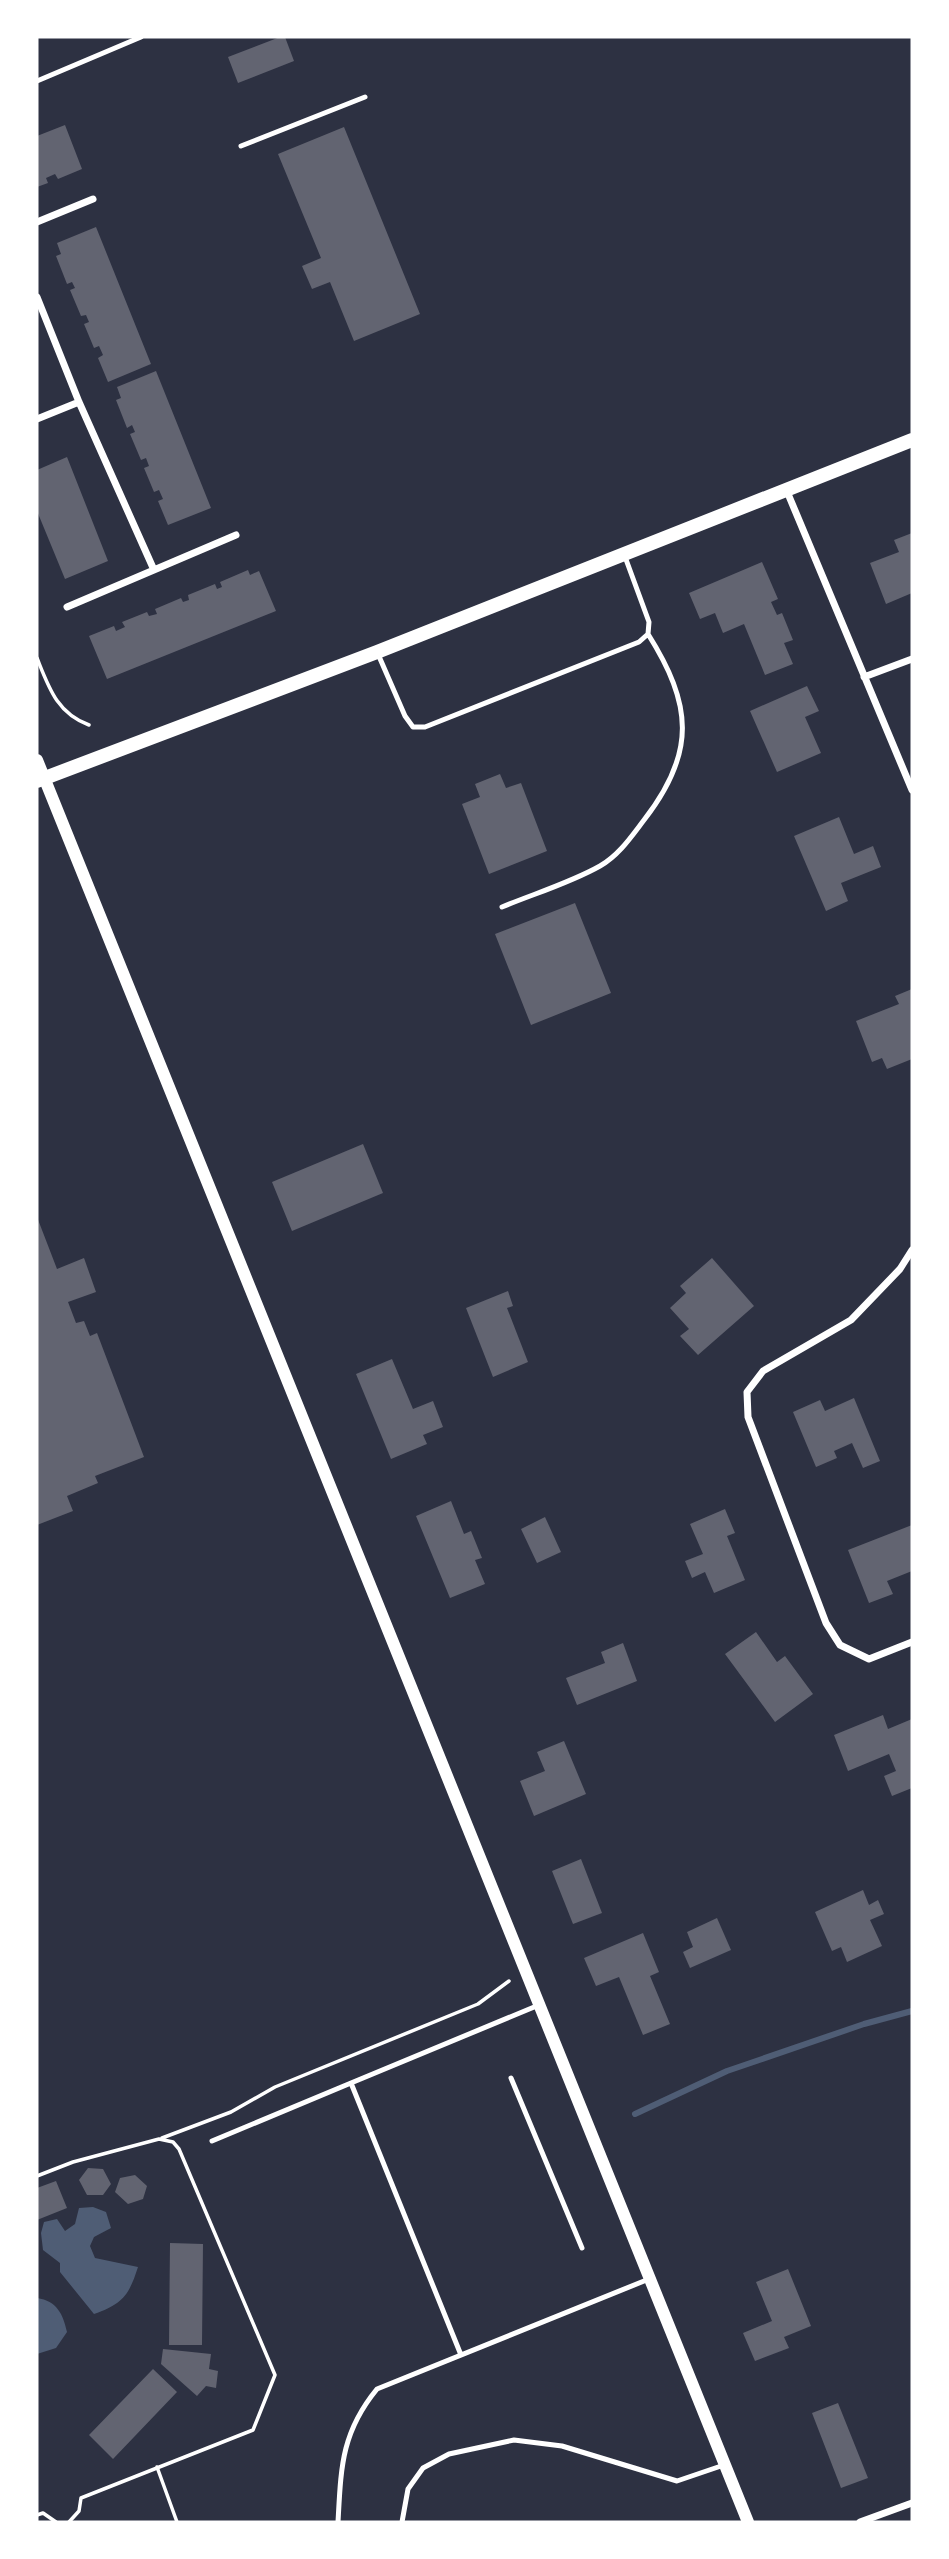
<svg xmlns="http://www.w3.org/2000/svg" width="949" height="2559" viewBox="0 0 949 2559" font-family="Roboto,sans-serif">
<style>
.water{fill:#4f5d75}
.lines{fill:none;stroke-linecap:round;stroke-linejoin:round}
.stream{stroke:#4f5d75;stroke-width:6}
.building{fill:#626471}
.path{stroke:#fff;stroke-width:3.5}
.service{stroke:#fff;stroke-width:5}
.minor{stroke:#fff;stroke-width:7}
.tertiary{stroke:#fff;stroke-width:12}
.secondary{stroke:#fff;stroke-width:14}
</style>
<rect width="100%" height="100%" fill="#2d3142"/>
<path class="water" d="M 93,2207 L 106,2212 L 111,2228 L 94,2237 L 90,2246 L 95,2258 L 138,2267 C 129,2295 123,2304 94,2314 L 60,2272 L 60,2263 L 43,2250 L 41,2233 L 44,2222 L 57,2219 L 65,2231 L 75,2224 L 79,2208 Z
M 37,2298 C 57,2301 63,2314 67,2332 L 56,2348 L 37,2354 Z"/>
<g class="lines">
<path class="stream" d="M 635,2114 L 727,2071 L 864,2024 L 912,2011"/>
</g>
<path class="building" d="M 280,37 L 285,37 L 294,61 L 238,83 L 228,57 Z
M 65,125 L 82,169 L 58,179 L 55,174 L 46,178 L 48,183 L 37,187 L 37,136 Z
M 344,127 L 420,314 L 354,341 L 330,282 L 312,289 L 302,266 L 321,258 L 278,154 Z
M 96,227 L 151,364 L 108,382 L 98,358 L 103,355 L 99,346 L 94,348 L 84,324 L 89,322 L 86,315 L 81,316 L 70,290 L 75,288 L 72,282 L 67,284 L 56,256 L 61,254 L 57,243 Z
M 156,371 L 211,508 L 168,525 L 158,501 L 163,499 L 159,490 L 154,492 L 144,468 L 149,466 L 146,458 L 141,460 L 130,434 L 135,432 L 132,425 L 127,428 L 116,400 L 121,398 L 117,387 Z
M 67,457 L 108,561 L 65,579 L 37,511 L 37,470 Z
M 912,533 L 912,593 L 886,604 L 870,563 L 899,552 L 894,540 Z
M 762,562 L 778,599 L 771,602 L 777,615 L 782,613 L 793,640 L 784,643 L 793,664 L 765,675 L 744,624 L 723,633 L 715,613 L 700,619 L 689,593 Z
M 248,570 L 250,575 L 259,571 L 276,611 L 107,679 L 89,636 L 114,626 L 116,631 L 125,627 L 122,622 L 147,612 L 149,616 L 157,614 L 155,609 L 181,598 L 183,602 L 189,600 L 188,595 L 215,584 L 217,589 L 222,587 L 220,582 Z
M 807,686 L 819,711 L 805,717 L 821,753 L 777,772 L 750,711 Z
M 500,774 L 506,788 L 521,783 L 547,851 L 489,874 L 462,804 L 480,797 L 475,784 Z
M 839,817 L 854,854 L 873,846 L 881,867 L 841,883 L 848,901 L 826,911 L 794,836 Z
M 575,903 L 611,993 L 531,1025 L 495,934 Z
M 912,989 L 912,1059 L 887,1069 L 882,1058 L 872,1062 L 856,1021 L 899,1004 L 895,996 Z
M 363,1144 L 383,1193 L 292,1231 L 272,1182 Z
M 37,1217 L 57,1269 L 84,1258 L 96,1292 L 68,1302 L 76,1323 L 84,1321 L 90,1336 L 97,1333 L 144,1457 L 95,1476 L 98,1483 L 67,1496 L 73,1511 L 37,1525 Z
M 712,1258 L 754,1306 L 698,1355 L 680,1336 L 689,1329 L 670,1308 L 686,1293 L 680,1286 Z
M 508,1291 L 513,1306 L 507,1308 L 528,1362 L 493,1377 L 466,1308 Z
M 392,1359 L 413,1409 L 433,1401 L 443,1427 L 423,1435 L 427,1444 L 391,1459 L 356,1374 Z
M 854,1398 L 880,1461 L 863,1468 L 852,1443 L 834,1451 L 837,1458 L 816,1467 L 793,1412 L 820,1400 L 825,1411 Z
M 451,1501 L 464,1534 L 471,1531 L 482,1558 L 475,1560 L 485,1584 L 450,1598 L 416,1516 Z
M 725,1509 L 735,1533 L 727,1536 L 745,1580 L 714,1593 L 705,1572 L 692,1578 L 685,1561 L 703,1554 L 690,1524 Z
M 545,1517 L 561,1552 L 537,1563 L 521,1529 Z
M 912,1525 L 912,1571 L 887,1581 L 893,1594 L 869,1603 L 848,1550 Z
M 756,1632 L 777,1662 L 785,1656 L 813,1694 L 775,1722 L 725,1654 Z
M 623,1643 L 637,1681 L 577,1705 L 566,1678 L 605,1663 L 601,1652 Z
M 883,1715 L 888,1729 L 912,1719 L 912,1788 L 892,1796 L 884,1776 L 896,1771 L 889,1754 L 848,1771 L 834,1735 Z
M 564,1741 L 586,1794 L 534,1816 L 520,1781 L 545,1771 L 537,1752 Z
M 581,1859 L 602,1913 L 573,1924 L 552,1871 Z
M 863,1890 L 869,1905 L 878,1900 L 884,1914 L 870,1920 L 882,1946 L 847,1962 L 841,1947 L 832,1951 L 815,1912 Z
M 717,1918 L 731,1950 L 690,1968 L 683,1952 L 693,1947 L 687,1932 Z
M 643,1933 L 659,1972 L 650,1976 L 670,2024 L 643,2035 L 619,1977 L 596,1986 L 584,1958 Z
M 88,2168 L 103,2169 L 111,2184 L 103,2195 L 87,2195 L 79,2180 Z
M 135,2175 L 147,2186 L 143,2199 L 128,2204 L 115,2192 L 120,2178 Z
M 56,2181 L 67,2208 L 37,2220 L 37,2188 Z
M 170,2243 L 203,2244 L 202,2345 L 169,2345 Z
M 788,2269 L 811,2326 L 784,2337 L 789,2348 L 755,2361 L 743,2333 L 772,2321 L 756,2282 Z
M 163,2349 L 211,2354 L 209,2369 L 218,2371 L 216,2388 L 206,2386 L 197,2396 L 161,2364 Z
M 153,2369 L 177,2392 L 113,2459 L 89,2435 Z
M 838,2403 L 868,2478 L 841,2488 L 812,2413 Z"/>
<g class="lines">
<path class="path" d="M 37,658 C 49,688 57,713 89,725
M 162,2138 L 231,2112 L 275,2087 L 478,2004 L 509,1981
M 37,2176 L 73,2162 L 159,2139 L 173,2142 L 179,2149 L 275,2375 L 253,2430 L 81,2498 L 79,2511 L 69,2522
M 157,2467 L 177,2522
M 37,2515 L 43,2513 L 56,2522"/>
<path class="service" d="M 37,81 L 141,37
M 241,146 L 365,97
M 378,654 L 405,716 L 413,727 L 425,727 L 639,642 L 648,634 L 649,622 L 624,554
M 502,907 C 533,894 570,883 600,866 C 619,855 631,837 644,820 C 697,752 692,704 648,634
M 511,2078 L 582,2248
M 212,2141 L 351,2083
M 461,2355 L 351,2083 L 539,2005
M 338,2522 C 341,2468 341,2433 377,2389 L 649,2279
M 402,2522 L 408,2489 L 423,2468 L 449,2454 L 514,2440 L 562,2446 L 677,2481 L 724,2465"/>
<path class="minor" d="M 37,222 L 93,199
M 37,297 L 79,402 L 154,570
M 37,419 L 79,402
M 786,489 L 912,790
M 67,607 L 236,535
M 864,677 L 912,659
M 912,1250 L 900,1269 L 851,1320 L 763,1371 L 747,1392 L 748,1417 L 826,1623 L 840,1645 L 869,1659 L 912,1642
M 860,2522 L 912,2503"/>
<path class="tertiary" d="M 37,760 L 748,2522"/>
<path class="secondary" d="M 37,781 L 377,652 L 912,440"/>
</g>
<rect width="949" height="2559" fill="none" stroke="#ffffff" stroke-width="77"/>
</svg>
